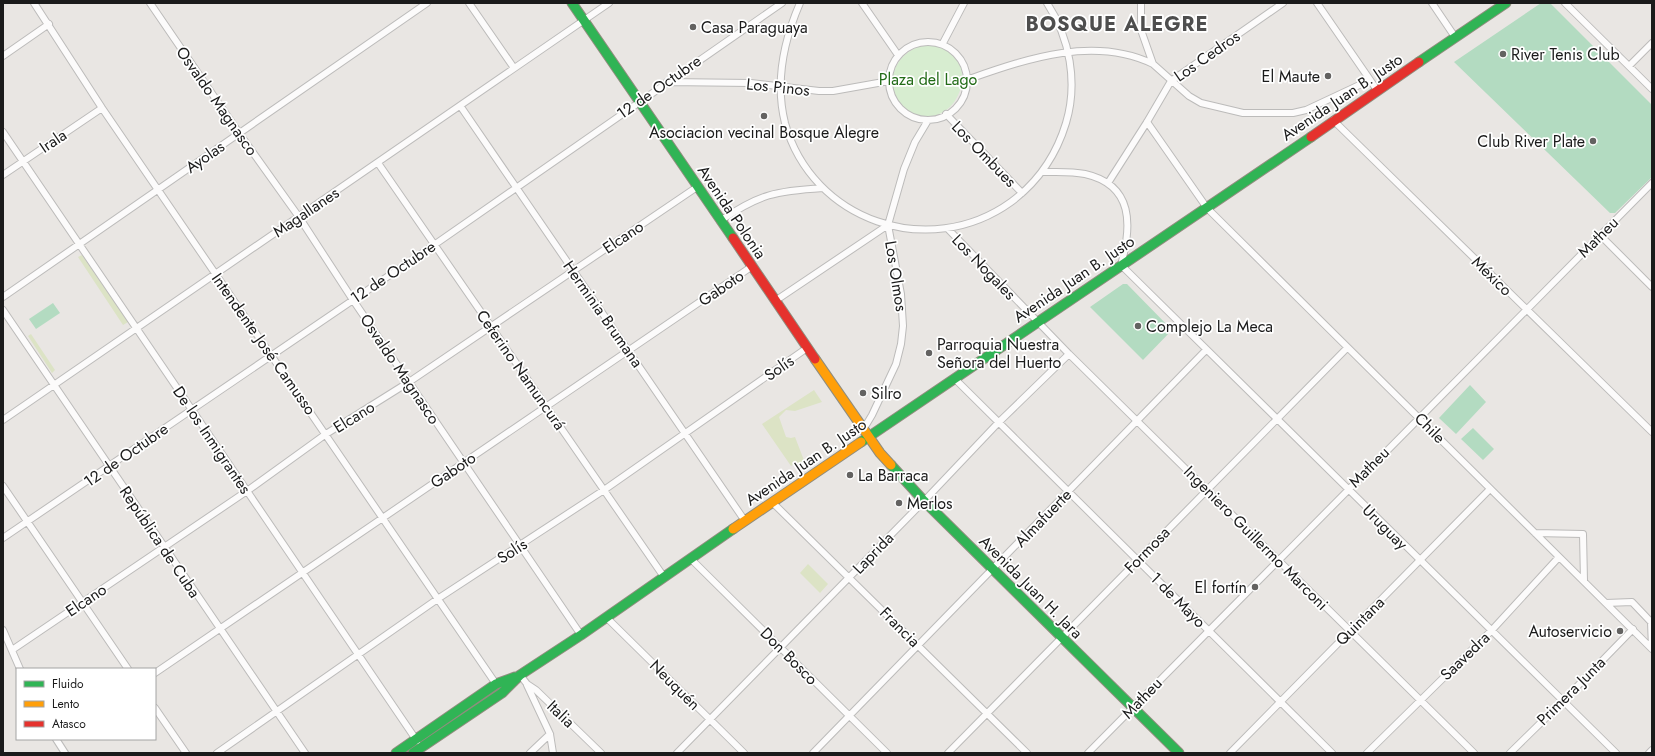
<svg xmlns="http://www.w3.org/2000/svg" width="1655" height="756" viewBox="0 0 1655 756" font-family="Jost,sans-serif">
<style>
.grass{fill:#dce3c5}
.park{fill:#d7edd0}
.pitch{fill:#b3dbc1}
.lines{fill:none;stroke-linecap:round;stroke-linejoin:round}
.street-casing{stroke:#bcbbba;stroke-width:8}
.fast-casing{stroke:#908d7e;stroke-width:11}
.slow-casing{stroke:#908d7e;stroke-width:11}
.jam-casing{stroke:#908d7e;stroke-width:11}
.street{stroke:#fcfbfb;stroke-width:6}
.fast{stroke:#30b455;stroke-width:9}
.slow{stroke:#ff9f0a;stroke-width:9}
.jam{stroke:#e5322d;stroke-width:9}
.poi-dot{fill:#636261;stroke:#fff;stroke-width:1.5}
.labels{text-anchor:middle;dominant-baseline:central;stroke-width:3.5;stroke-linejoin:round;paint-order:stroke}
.poi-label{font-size:16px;fill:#1b1b1b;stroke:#fff;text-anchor:start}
.street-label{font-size:16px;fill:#1b1b1b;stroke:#fff}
.park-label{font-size:16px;fill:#226b17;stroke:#fff}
.district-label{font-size:20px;font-weight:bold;letter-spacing:1px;fill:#4e4e4e;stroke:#fff}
</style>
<rect width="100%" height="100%" fill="#e9e6e3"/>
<path class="grass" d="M 82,255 L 128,322 L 123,325 L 78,257 Z
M 31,334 L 55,370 L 52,373 L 28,336 Z
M 814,390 L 822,402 L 795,411 L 786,410 L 779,417 L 786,437 L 791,438 L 795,437 L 805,463 L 798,467 L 795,463 L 791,466 L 762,424 Z
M 808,564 L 828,584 L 820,593 L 800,573 Z"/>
<path class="park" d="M 931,44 C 981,48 966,123 921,116 C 879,110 883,49 931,44 Z"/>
<path class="pitch" d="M 1541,3 L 1550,3 L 1652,105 L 1652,177 L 1615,213 L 1610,213 L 1454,62 Z
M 1123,284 L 1127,284 L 1172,330 L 1143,360 L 1090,307 Z
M 53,303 L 60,313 L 36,329 L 29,319 Z
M 1470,385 L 1486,402 L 1456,434 L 1439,418 Z
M 1473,428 L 1494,449 L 1483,460 L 1461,439 Z"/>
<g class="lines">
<defs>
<path id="street" d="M 34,3 L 102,108 L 496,684
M 150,3 L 239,133 L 299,217 L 353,300 L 581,635
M 469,3 L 514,68
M 800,3 C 784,40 775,83 785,123 C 812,221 929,261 1011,202 C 1038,182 1056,156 1066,123 C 1078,83 1070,38 1047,3
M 862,3 L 898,55
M 1141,3 L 1141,30 L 1153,64 L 1189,96 L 1201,103 L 1243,113 L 1293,113 L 1306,110 L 1370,80
M 1317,3 L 1377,90
M 1432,3 L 1455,37
M 1565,3 L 1652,89
M889 81a39 39 0 1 1 78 0a39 39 0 1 1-78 0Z
M 943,43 L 964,3
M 3,56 L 49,24
M 1629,66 L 1652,43
M 967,78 L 972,78 C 1029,58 1095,36 1153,64
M 667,82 L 751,83 L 819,91 L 833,91 L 889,81
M 461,107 L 745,521
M 946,114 L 1022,193
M 1333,120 L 1652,432
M 1147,122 L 1207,208 L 1652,649
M 3,132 L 417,741
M 378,163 L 664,577
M 1042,172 C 1056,172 1071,171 1085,174 C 1134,185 1132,226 1121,265 L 1616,753
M 3,175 L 102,108
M 1108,183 L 1147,122 L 1171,81 L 1283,3
M 720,221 C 759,194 776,191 823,188
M 948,229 L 1069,354 L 1474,753
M 1600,235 L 1652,287
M 3,297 L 427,3
M 775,301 L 888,225
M 3,310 L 305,753
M 955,379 L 1332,753
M 3,420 L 609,3
M 863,430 L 872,415 L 896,364 L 901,344 L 903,326 L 901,294 L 888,225 L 904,169 L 915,142 L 927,122
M 3,486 L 128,669
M 772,502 L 1027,753
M 1535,533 L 1583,534 L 1584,581
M 3,538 L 434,245 L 782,3
M 691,559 L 887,753
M 1606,603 L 1632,602 L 1651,622 L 1652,648
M 607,618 L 744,753
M 3,630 L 20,669
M 12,650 L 247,491 L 326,434 L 409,382 L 697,187
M 155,673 L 751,267
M 520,675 L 527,684 L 536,690 L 601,753
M 527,685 L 550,734 L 553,753
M 155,708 L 186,753
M 56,739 L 65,753
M 217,753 L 439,598 L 604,490 L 807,348
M 530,753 L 550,734
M 677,753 L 924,501 L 998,423 L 1069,354
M 813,753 L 1206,350
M 948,753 L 1347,348
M 1088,753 L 1652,183
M 1230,753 L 1490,489
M 1367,753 L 1492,630 L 1559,557
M 1510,753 L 1562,702 L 1633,629
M 1649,753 L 1652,750"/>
<path id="fast" d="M 572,3 L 733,238
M 1419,62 L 1506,3
M 861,442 L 1311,137
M 891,465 L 924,501 L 1179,753
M 396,753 L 496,684 L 515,677
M 413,753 L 502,693 L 520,675 L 581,635 L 733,529"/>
<path id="slow" d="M 815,359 L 880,453 L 891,465
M 733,529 L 861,442"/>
<path id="jam" d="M 1311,137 L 1419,62
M 733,238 L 815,359"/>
</defs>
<use href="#street" class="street-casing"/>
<use href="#fast" class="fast-casing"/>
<use href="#slow" class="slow-casing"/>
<use href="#jam" class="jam-casing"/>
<use href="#street" class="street"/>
<use href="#fast" class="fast"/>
<use href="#slow" class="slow"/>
<use href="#jam" class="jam"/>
</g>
<g class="poi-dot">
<circle cx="693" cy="27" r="4"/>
<circle cx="1503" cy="54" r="4"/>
<circle cx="1328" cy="76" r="4"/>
<circle cx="764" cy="116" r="4"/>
<circle cx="1593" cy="141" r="4"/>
<circle cx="1138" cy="326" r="4"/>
<circle cx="929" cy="353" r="4"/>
<circle cx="863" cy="393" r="4"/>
<circle cx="850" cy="475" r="4"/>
<circle cx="899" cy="503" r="4"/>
<circle cx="1255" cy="587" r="4"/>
<circle cx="1620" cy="631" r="4"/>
</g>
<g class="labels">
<g class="poi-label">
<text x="701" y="27">Casa Paraguaya</text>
<text x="1511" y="54">River Tenis Club</text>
<text x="1320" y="76" text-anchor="end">El Maute</text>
<text x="764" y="132" text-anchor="middle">Asociacion vecinal Bosque Alegre</text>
<text x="1585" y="141" text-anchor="end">Club River Plate</text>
<text x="1146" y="326">Complejo La Meca</text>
<text x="937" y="344">Parroquia Nuestra<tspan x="937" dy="18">Señora del Huerto</tspan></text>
<text x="871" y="393">Silro</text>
<text x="858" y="475">La Barraca</text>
<text x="907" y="503">Merlos</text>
<text x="1247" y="587" text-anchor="end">El fortín</text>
<text x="1612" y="631" text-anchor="end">Autoservicio</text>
</g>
<g class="street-label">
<text transform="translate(1207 56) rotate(-35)">Los Cedros</text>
<text transform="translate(659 87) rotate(-35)">12 de Octubre</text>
<text transform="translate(778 87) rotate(6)">Los Pinos</text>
<text transform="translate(1342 97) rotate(-34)">Avenida Juan B. Justo</text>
<text transform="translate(217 101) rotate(55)">Osvaldo Magnasco</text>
<text transform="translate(53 141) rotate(-34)">Irala</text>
<text transform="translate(984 154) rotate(46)">Los Ombues</text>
<text transform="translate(205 157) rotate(-35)">Ayolas</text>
<text transform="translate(306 212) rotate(-34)">Magallanes</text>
<text transform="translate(732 212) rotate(56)">Avenida Polonia</text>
<text transform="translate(623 237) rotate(-34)">Elcano</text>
<text transform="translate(1598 237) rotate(-45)">Matheu</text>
<text transform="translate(984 267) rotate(46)">Los Nogales</text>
<text transform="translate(393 272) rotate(-34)">12 de Octubre</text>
<text transform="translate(896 276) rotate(81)">Los Olmos</text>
<text transform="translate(1492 276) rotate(44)">México</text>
<text transform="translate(1074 279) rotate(-34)">Avenida Juan B. Justo</text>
<text transform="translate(721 288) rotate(-34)">Gaboto</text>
<text transform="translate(603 314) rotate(55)">Herminia Brumana</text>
<text transform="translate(264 344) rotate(55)">Intendente José Camusso</text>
<text transform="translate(779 368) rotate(-35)">Solís</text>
<text transform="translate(400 369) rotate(56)">Osvaldo Magnasco</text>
<text transform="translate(521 370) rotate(55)">Ceferino Namuncurá</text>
<text transform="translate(354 417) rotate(-32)">Elcano</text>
<text transform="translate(1430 428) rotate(45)">Chile</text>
<text transform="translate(212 440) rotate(56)">De los Inmigrantes</text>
<text transform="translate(126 455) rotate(-35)">12 de Octubre</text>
<text transform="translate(806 462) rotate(-34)">Avenida Juan B. Justo</text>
<text transform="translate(1369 467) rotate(-45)">Matheu</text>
<text transform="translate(453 470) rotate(-34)">Gaboto</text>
<text transform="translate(1043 518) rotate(-46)">Almafuerte</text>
<text transform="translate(1385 527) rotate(45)">Uruguay</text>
<text transform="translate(1256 538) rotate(45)">Ingeniero Guillermo Marconi</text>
<text transform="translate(160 542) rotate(56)">República de Cuba</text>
<text transform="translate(1147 550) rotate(-46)">Formosa</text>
<text transform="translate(512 551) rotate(-33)">Solís</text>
<text transform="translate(873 553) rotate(-46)">Laprida</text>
<text transform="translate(1031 587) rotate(45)">Avenida Juan H. Jara</text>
<text transform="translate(86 600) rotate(-34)">Elcano</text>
<text transform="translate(1178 600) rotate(45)">1 de Mayo</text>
<text transform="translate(1360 621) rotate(-45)">Quintana</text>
<text transform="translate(900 627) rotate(45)">Francia</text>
<text transform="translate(789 656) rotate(45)">Don Bosco</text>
<text transform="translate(1465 656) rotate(-44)">Saavedra</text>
<text transform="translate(675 685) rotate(45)">Neuquén</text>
<text transform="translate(1571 691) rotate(-45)">Primera Junta</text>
<text transform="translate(1142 698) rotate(-46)">Matheu</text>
<text transform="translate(561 714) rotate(44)">Italia</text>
</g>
<g class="park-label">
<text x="928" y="79">Plaza del Lago</text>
</g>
<g class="district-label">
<text x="1117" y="24">BOSQUE ALEGRE</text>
</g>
</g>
<rect width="1655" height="756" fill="none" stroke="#1b1b1b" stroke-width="8"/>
<rect x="16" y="668" width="140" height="72" fill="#ffffff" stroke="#a4a4a4"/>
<rect x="24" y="681" width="20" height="6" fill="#30b455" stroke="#a4a4a4"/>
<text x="52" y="688" font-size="12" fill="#1b1b1b">Fluido</text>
<rect x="24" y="701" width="20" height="6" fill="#ff9f0a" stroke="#a4a4a4"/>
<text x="52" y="708" font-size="12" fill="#1b1b1b">Lento</text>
<rect x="24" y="721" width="20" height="6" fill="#e5322d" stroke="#a4a4a4"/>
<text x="52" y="728" font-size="12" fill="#1b1b1b">Atasco</text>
</svg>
